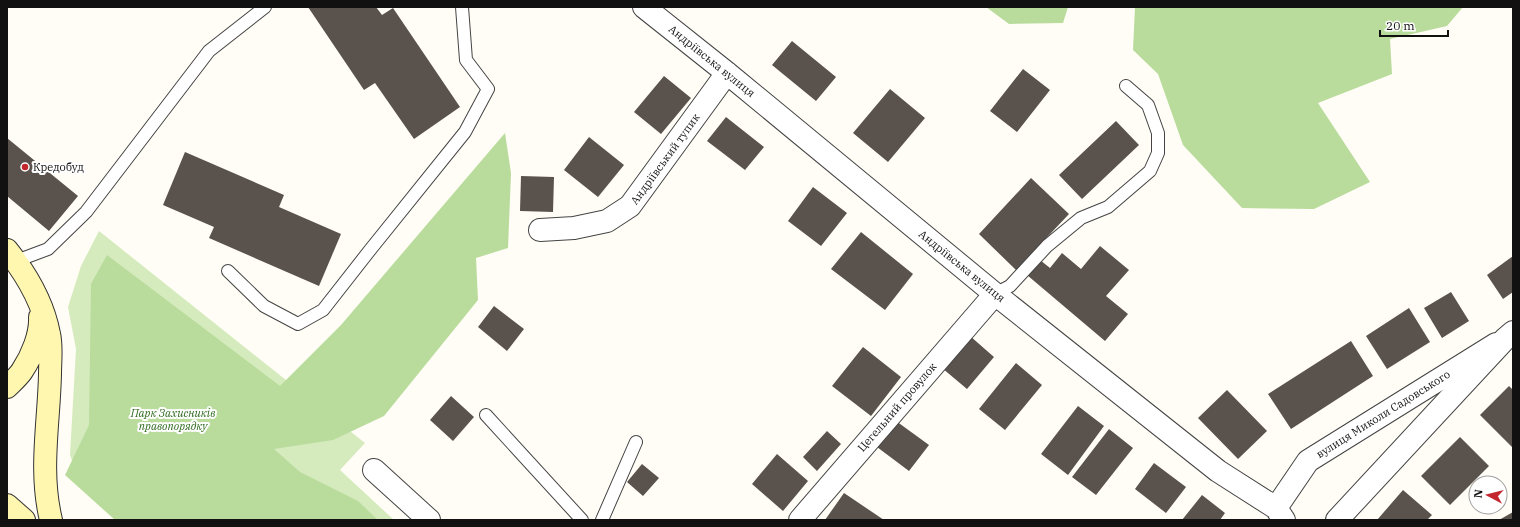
<svg xmlns="http://www.w3.org/2000/svg" width="1520" height="527" viewBox="0 0 1520 527" font-family="'IBM Plex Serif',serif">
<style>
.green{fill:#d5ebbd}
.forest{fill:#b9dc9c}
.building{fill:#5a524d}
.lines{fill:none;stroke-linecap:round;stroke-linejoin:round}
.service-casing{stroke:#444;stroke-width:14}
.minor-casing{stroke:#444;stroke-width:24}
.tertiary-casing{stroke:#444;stroke-width:24}
.secondary-casing{stroke:#333;stroke-width:24}
.service{stroke:#fff;stroke-width:12}
.minor{stroke:#fff;stroke-width:22}
.tertiary{stroke:#fff;stroke-width:22}
.secondary{stroke:#fff6b0;stroke-width:22}
.poi-dot{fill:#c4262e;stroke:#fff;stroke-width:1.5}
.labels{text-anchor:middle;dominant-baseline:central;stroke-width:4;stroke-linejoin:round;paint-order:stroke}
.street-label{font-size:11px;fill:#111;stroke:#fff}
.poi-label{font-size:11px;fill:#111;stroke:#fff;text-anchor:start}
.park-label{font-size:11px;font-style:italic;fill:#2f6b1f;stroke:#fff}
</style>
<rect width="100%" height="100%" fill="#fffdf5"/>
<path class="green" d="M 99,231 L 365,443 L 340,470 L 394,520 L 128,520 L 76,472 L 70,455 L 76,349 L 68,307 L 81,266 Z"/>
<path class="forest" d="M 986,7 L 1068,7 L 1063,23 L 1009,24 Z
M 1135,7 L 1463,7 L 1447,26 L 1390,39 L 1392,74 L 1318,103 L 1370,182 L 1314,209 L 1242,208 L 1183,145 L 1158,74 L 1133,50 Z
M 505,133 L 511,173 L 508,248 L 476,258 L 478,300 L 384,416 L 333,440 L 274,449 L 300,472 L 358,501 L 378,520 L 115,520 L 65,475 L 89,425 L 91,284 L 107,255 L 280,386 L 341,325 Z"/>
<path class="building" d="M 308,7 L 376,7 L 382,15 L 393,8 L 460,107 L 414,139 L 375,83 L 364,90 Z
M 792,41 L 836,77 L 816,101 L 772,65 Z
M 1023,69 L 1050,90 L 1017,132 L 990,111 Z
M 664,76 L 691,98 L 661,134 L 634,112 Z
M 890,89 L 925,118 L 888,162 L 853,133 Z
M 726,117 L 764,147 L 745,170 L 707,141 Z
M 1116,121 L 1139,145 L 1082,199 L 1059,175 Z
M 589,137 L 624,165 L 598,197 L 564,170 Z
M 7,138 L 78,196 L 49,231 L 7,196 Z
M 185,152 L 284,195 L 279,207 L 341,234 L 319,286 L 209,238 L 214,227 L 163,205 Z
M 521,176 L 554,177 L 553,212 L 520,211 Z
M 1031,178 L 1069,214 L 1016,270 L 979,234 Z
M 813,187 L 847,213 L 821,246 L 788,221 Z
M 861,232 L 913,274 L 885,310 L 831,269 Z
M 1100,246 L 1129,270 L 1106,296 L 1128,314 L 1105,341 L 1027,275 L 1040,260 L 1050,268 L 1062,253 L 1081,269 Z
M 1513,256 L 1513,292 L 1503,299 L 1487,275 Z
M 1451,292 L 1469,321 L 1442,338 L 1424,308 Z
M 494,306 L 524,329 L 507,351 L 478,327 Z
M 1409,308 L 1430,342 L 1387,369 L 1366,336 Z
M 970,336 L 994,357 L 967,389 L 942,368 Z
M 1351,341 L 1373,376 L 1291,429 L 1268,394 Z
M 863,347 L 901,377 L 871,416 L 832,386 Z
M 1016,363 L 1042,385 L 1005,430 L 979,409 Z
M 1509,386 L 1513,390 L 1513,448 L 1480,415 Z
M 1227,390 L 1267,431 L 1238,459 L 1198,418 Z
M 451,396 L 474,417 L 453,441 L 430,420 Z
M 1078,406 L 1104,426 L 1068,475 L 1041,454 Z
M 896,421 L 929,445 L 909,471 L 877,447 Z
M 1109,429 L 1133,448 L 1096,495 L 1072,477 Z
M 827,431 L 841,444 L 817,471 L 803,457 Z
M 1460,437 L 1489,466 L 1450,505 L 1421,476 Z
M 777,454 L 808,481 L 783,511 L 752,484 Z
M 1154,463 L 1186,487 L 1166,513 L 1135,489 Z
M 642,464 L 659,478 L 643,496 L 627,482 Z
M 1403,490 L 1432,515 L 1427,520 L 1377,520 Z
M 844,493 L 884,520 L 825,520 Z
M 1202,495 L 1225,513 L 1220,520 L 1182,520 Z
M 1513,512 L 1513,520 L 1499,520 Z"/>
<g class="lines">
<defs>
<path id="service" d="M 16,261 L 48,249 L 86,212 L 209,51 L 265,7
M 228,271 L 264,306 L 298,324 L 323,310 L 370,250 L 465,132 L 488,89 L 466,60 L 462,7
M 995,294 L 1010,286 L 1047,246 L 1081,218 L 1108,207 L 1150,171 L 1158,153 L 1158,133 L 1148,105 L 1126,86
M 486,415 L 582,520
M 602,520 L 636,442"/>
<path id="minor" d="M 644,7 L 727,73 L 995,294 L 1218,471 L 1276,508 L 1284,520
M 540,230 L 574,228 L 607,221 L 630,206 L 727,73
M 374,470 L 429,520
M 1276,508 L 1308,461 L 1496,344
M 800,520 L 995,294"/>
<path id="tertiary" d="M 1337,520 L 1506,338 L 1513,332"/>
<path id="secondary" d="M 7,250 C 27,275 43,302 49,334 C 52,346 50,361 50,374 C 49,423 39,471 51,520
M 7,387 C 12,382 18,377 22,371 C 32,356 41,334 40,317
M 7,505 L 24,520"/>
</defs>
<use href="#service" class="service-casing"/>
<use href="#minor" class="minor-casing"/>
<use href="#tertiary" class="tertiary-casing"/>
<use href="#secondary" class="secondary-casing"/>
<use href="#service" class="service"/>
<use href="#minor" class="minor"/>
<use href="#tertiary" class="tertiary"/>
<use href="#secondary" class="secondary"/>
</g>
<circle class="poi-dot" cx="25" cy="167" r="4"/>
<g class="labels">
<g class="street-label">
<text transform="translate(712 61) rotate(39)">Андріївська вулиця</text>
<text transform="translate(665 159) rotate(-54)">Андріївський тупик</text>
<text transform="translate(962 266) rotate(39)">Андріївська вулиця</text>
<text transform="translate(897 407) rotate(-49)">Цегельний провулок</text>
<text transform="translate(1383 414) rotate(-32)">вулиця Миколи Садовського</text>
</g>
<g class="poi-label">
<text x="33" y="167">Кредобуд</text>
</g>
<g class="park-label">
<text x="173" y="413">Парк Захисників<tspan x="173" dy="13">правопорядку</tspan></text>
</g>
</g>
<rect width="1520" height="527" fill="none" stroke="#111111" stroke-width="16"/>
<g transform="translate(1488 495) rotate(277)"><circle r="19" fill="#ffffff" stroke="#a0a0a0"/>
<path d="M0-3L7 15L0 10L-7 15Z" fill="#c4262e"/>
<text y="-6" font-size="11" font-weight="bold" text-anchor="middle" fill="#111111">N</text>
</g>
<path d="M1380 30v6h68v-6" fill="none" stroke="#111111" stroke-width="2"/>
<text x="1386" y="30" font-size="12" fill="#111111" stroke="#ffffff" stroke-width="3" paint-order="stroke">20 m</text>
</svg>
